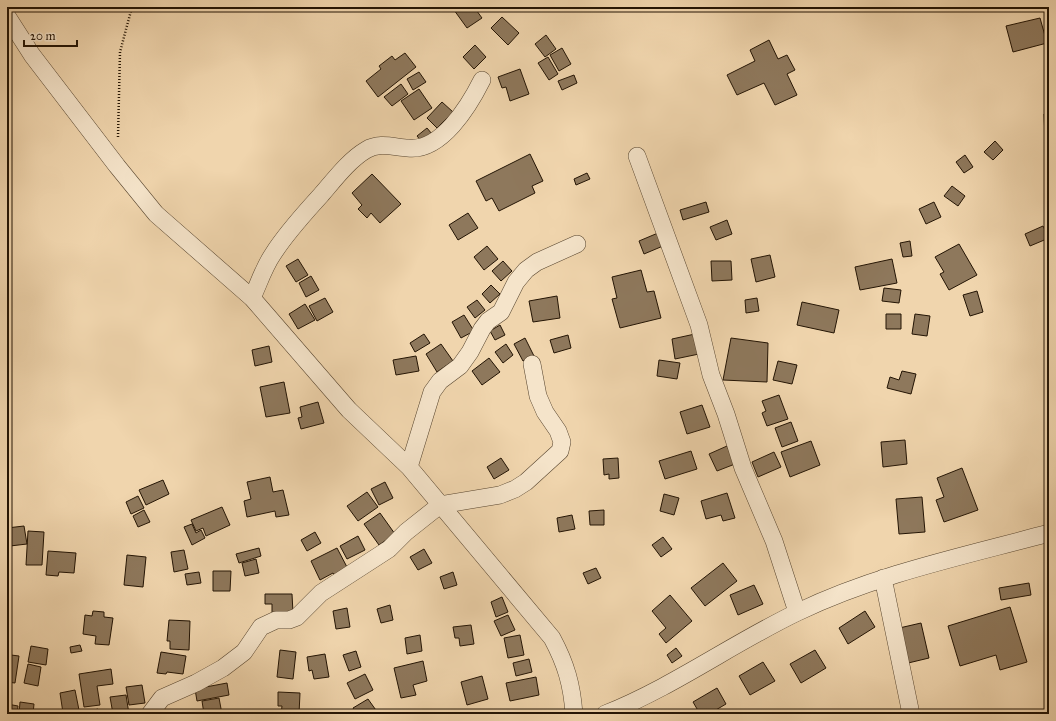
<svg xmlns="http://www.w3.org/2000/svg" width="1056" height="721" viewBox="0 0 1056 721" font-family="'IM FELL Great Primer',serif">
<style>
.building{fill:#8e785c;stroke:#231404}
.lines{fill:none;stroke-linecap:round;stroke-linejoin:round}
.minor-casing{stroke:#56442e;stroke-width:18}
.path{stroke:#231404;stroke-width:2.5;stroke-dasharray:1 2;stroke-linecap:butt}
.minor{stroke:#f5e4ca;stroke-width:17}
</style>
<rect width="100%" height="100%" fill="#f0d5ad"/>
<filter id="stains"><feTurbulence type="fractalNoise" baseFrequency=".005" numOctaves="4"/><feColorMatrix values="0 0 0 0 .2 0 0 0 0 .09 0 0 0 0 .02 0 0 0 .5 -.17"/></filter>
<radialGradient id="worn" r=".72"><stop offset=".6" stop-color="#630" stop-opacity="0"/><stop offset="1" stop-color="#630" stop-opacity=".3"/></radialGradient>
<path class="building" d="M 458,7 L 474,7 L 482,18 L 467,28 L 454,10 Z
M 502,17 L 519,33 L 508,45 L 491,28 Z
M 1040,18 L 1047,43 L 1013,52 L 1006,26 Z
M 546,35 L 556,49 L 545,57 L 535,44 Z
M 769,40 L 778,59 L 787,55 L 795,70 L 787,74 L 797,95 L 775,105 L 764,83 L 737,95 L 727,75 L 755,61 L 750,50 Z
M 475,45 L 486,57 L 474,69 L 463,57 Z
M 562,48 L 571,64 L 559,71 L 550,55 Z
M 405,53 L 416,67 L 378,97 L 366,81 L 381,69 L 379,66 L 392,56 L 395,60 Z
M 548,57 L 558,74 L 549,80 L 538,63 Z
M 520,69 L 529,94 L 510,101 L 506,87 L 502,88 L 498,77 Z
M 419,72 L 426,82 L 413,90 L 407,79 Z
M 574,75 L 577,83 L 562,90 L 558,81 Z
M 401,84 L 408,94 L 392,106 L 384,97 Z
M 419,89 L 432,108 L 414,120 L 401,101 Z
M 442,102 L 453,112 L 437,128 L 427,118 Z
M 1049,113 L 1049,138 L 1045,138 L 1044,114 Z
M 427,128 L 432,134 L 422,142 L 417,136 Z
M 995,141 L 1003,150 L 993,160 L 984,152 Z
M 530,154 L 543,181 L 532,186 L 535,193 L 499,211 L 492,198 L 486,201 L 476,181 Z
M 965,155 L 973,167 L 964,173 L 956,162 Z
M 587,173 L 590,179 L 576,185 L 574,179 Z
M 372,174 L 401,204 L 380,223 L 371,213 L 367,218 L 358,209 L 362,205 L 352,193 Z
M 952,186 L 965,196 L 958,206 L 944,196 Z
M 706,202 L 709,212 L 683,220 L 680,210 Z
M 934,202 L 941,217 L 926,224 L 919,209 Z
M 468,213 L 478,228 L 458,240 L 449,225 Z
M 727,220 L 732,234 L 716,240 L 710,227 Z
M 1043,226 L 1049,238 L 1030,246 L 1025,234 Z
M 658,233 L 663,246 L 644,254 L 639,241 Z
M 910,241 L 912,256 L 903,257 L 900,243 Z
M 959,244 L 977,275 L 949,290 L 940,274 L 944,272 L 935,257 Z
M 487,246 L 498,259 L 484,270 L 474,257 Z
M 770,255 L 775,277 L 756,282 L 751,259 Z
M 298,259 L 308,275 L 296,282 L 286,266 Z
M 892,259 L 897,283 L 860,290 L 855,267 Z
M 503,261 L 512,271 L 501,281 L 492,271 Z
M 711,261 L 731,261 L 732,280 L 712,281 Z
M 641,270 L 647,292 L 654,291 L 661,318 L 620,328 L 612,299 L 617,298 L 612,277 Z
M 311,276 L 319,290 L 306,297 L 299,283 Z
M 491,285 L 500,294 L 490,303 L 482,294 Z
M 884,288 L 901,290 L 899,303 L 882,301 Z
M 977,291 L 983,312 L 970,316 L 963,295 Z
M 557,296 L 560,318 L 533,322 L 529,301 Z
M 325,298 L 333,312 L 317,321 L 309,306 Z
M 757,298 L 759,311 L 746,313 L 745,300 Z
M 477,300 L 485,310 L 475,318 L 467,307 Z
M 802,302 L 839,310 L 834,333 L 797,325 Z
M 305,304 L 315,320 L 298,329 L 289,314 Z
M 886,314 L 901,314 L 901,329 L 886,329 Z
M 915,314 L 930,316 L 927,336 L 912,334 Z
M 464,315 L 474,331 L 461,338 L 452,322 Z
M 500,325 L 505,335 L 495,340 L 490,331 Z
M 424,334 L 430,343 L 415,352 L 410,343 Z
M 695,334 L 699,354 L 675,359 L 672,339 Z
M 568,335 L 571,348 L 554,353 L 550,340 Z
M 525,338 L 534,356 L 523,361 L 514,344 Z
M 731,338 L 768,343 L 767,382 L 723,380 Z
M 441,344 L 453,361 L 437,372 L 426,354 Z
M 506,344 L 513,355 L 503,363 L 495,352 Z
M 269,346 L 272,362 L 255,366 L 252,350 Z
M 416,356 L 419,371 L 396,375 L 393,360 Z
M 489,358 L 500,372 L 482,385 L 472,371 Z
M 659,360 L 680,363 L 677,379 L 657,376 Z
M 778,361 L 797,365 L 792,384 L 773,380 Z
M 902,371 L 916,374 L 911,394 L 887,388 L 890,377 L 899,380 Z
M 284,382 L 290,413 L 266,417 L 260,387 Z
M 779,395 L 788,419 L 767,426 L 762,413 L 766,411 L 762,401 Z
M 318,402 L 324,423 L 301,429 L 298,418 L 302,417 L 300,407 Z
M 702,405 L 710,427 L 687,434 L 680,412 Z
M 791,422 L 798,441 L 782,447 L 775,428 Z
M 905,440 L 907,464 L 883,467 L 881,442 Z
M 811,441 L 820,465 L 790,477 L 781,452 Z
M 727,446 L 735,464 L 717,471 L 709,454 Z
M 691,451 L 697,469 L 665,479 L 659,461 Z
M 774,452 L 781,467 L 758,477 L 752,462 Z
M 501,458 L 509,470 L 494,479 L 487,467 Z
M 618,458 L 619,478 L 609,479 L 609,474 L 604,475 L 603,459 Z
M 962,468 L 978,510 L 944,522 L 936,500 L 944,497 L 937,478 Z
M 270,477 L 273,492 L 283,490 L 289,515 L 276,517 L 275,511 L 247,517 L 244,501 L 251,499 L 247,482 Z
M 163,480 L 169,494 L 146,505 L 139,490 Z
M 385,482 L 393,498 L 379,505 L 371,489 Z
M 367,492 L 378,507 L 358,521 L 347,506 Z
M 727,493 L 735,518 L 723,521 L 721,515 L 706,519 L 701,501 Z
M 664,494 L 679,498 L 674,515 L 660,511 Z
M 138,496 L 144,508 L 131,514 L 126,502 Z
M 922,497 L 925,532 L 899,534 L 896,499 Z
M 222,507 L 230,525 L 206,536 L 203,528 L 196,531 L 191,520 Z
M 144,510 L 150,522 L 138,527 L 133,516 Z
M 604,510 L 604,525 L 590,525 L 589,511 Z
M 380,513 L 395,534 L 379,545 L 364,524 Z
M 572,515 L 575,529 L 559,532 L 557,518 Z
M 192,524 L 196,533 L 201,530 L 205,538 L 192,545 L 184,527 Z
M 24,526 L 27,544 L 10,546 L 10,552 L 7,553 L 7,528 Z
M 28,531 L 44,532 L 42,565 L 26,565 Z
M 315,532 L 321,543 L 307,551 L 301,540 Z
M 358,536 L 365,550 L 347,559 L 340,546 Z
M 663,537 L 672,549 L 661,557 L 652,545 Z
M 259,548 L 261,556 L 239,563 L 236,554 Z
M 337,548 L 348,569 L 335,576 L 333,573 L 320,580 L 311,561 Z
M 424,549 L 432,563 L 418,570 L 410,557 Z
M 184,550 L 188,569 L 174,572 L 171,552 Z
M 48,551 L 76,553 L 74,573 L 59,572 L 58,576 L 46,575 Z
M 127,555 L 146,557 L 143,587 L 124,585 Z
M 256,559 L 259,573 L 245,576 L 242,563 Z
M 723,563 L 737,581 L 705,606 L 691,588 Z
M 596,568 L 601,578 L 588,584 L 583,573 Z
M 213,571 L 231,571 L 230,591 L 213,591 Z
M 199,572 L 201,583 L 187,585 L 185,574 Z
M 453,572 L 457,585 L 444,589 L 440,577 Z
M 1029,583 L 1031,595 L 1001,600 L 999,588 Z
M 754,585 L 763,604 L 738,615 L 730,595 Z
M 265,594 L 292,594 L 293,613 L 272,614 L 272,604 L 265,604 Z
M 670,595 L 692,621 L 666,643 L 659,634 L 666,628 L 652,611 Z
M 502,597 L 508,612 L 496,617 L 491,602 Z
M 390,605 L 393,620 L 381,623 L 377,609 Z
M 1010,607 L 1027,662 L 1000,670 L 996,655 L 960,666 L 948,626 Z
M 347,608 L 350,627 L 336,629 L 333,611 Z
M 93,611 L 104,612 L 104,617 L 113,618 L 109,645 L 95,644 L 96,636 L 83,634 L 85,615 L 92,616 Z
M 865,611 L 875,627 L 848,644 L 839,628 Z
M 508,615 L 515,630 L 501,636 L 494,621 Z
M 169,620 L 190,621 L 189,650 L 170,649 L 170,641 L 167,641 Z
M 921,623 L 929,658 L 904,664 L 895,629 Z
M 471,625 L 474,644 L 460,646 L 459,638 L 455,638 L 453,627 Z
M 420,635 L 422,651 L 407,654 L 405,638 Z
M 520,635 L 524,655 L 508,658 L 504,638 Z
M 80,645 L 82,651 L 71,653 L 70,647 Z
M 31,646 L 48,649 L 46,665 L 28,662 Z
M 676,648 L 682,656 L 672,663 L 667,655 Z
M 280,650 L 296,652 L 293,679 L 277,677 Z
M 815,650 L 826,668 L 801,683 L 790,664 Z
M 356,651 L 361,667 L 349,671 L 343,655 Z
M 161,652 L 186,656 L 183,674 L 167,672 L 166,674 L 157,673 Z
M 325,654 L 329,677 L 314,679 L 312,670 L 309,671 L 307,657 Z
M 11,655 L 19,656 L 15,683 L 7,682 Z
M 529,659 L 532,672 L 516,676 L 513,663 Z
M 423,661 L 427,681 L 413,685 L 416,695 L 401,698 L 394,668 Z
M 763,662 L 775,681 L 750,695 L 739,676 Z
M 28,664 L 41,667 L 38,686 L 24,683 Z
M 111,669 L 113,684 L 97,686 L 100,705 L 84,707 L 79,674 Z
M 365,674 L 373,690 L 355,699 L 347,683 Z
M 482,676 L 488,699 L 467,705 L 461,682 Z
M 536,677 L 539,695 L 510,701 L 506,683 Z
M 227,683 L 229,695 L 197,701 L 195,689 Z
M 142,685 L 145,703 L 129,705 L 126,687 Z
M 717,688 L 726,704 L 709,714 L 700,714 L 693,702 Z
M 75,690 L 79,710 L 63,713 L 60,693 Z
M 278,692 L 300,693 L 299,714 L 281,714 L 282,706 L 278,706 Z
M 126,695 L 129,714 L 113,714 L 110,697 Z
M 219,698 L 222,714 L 204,714 L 202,701 Z
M 368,699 L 378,713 L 356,714 L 353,708 Z
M 20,702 L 34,704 L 33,714 L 19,714 Z
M 7,704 L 18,706 L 17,714 L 7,714 Z
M 98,709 L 99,714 L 75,714 Z
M 986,712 L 1004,713 L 1004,714 L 986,714 Z"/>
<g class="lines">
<defs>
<path id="minor" d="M 7,16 L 32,55 L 117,166 L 156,214 L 252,298 L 349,410 L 409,467 L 552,638 C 566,664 572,685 574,714
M 637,156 L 699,325 L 711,375 L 726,414 L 743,468 L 774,541 L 797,612
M 252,298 C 259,283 264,267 273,254 C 287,232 304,214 321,195 C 334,180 349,160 366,150 C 379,142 393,147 408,148 C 441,152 469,106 482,80
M 409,467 L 432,392 L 440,381 L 460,366 L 470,352 L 482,329 L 488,321 L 501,312 L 516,282 L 526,270 L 537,262 L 577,244
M 883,578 L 911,714
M 150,714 L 162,698 L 196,683 L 223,668 L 244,652 L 261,627 L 276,620 L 289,620 L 297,617 L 321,593 L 389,549 L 406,532 L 440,505 L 500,495 L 515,489 L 526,482 L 560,451 L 562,442 L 558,431 L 545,412 L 538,396 L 532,364
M 605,714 C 673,687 733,643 798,612 C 877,574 964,556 1049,533"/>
</defs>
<use href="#minor" class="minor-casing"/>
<path class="path" d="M 118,137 L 120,52 L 132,7"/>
<use href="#minor" class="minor"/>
</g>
<rect width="1056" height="721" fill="none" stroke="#f0d5ad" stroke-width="24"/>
<rect x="8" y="8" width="1040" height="705" fill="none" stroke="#231404" stroke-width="2"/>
<rect x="12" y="12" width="1032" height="697" fill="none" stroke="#231404"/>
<path d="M24 40v6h53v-6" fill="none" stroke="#231404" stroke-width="2"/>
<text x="30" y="40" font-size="12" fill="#231404" stroke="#f5e4ca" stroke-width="3" paint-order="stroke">20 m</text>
<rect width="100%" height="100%" filter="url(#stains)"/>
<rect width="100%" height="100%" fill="url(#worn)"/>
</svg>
